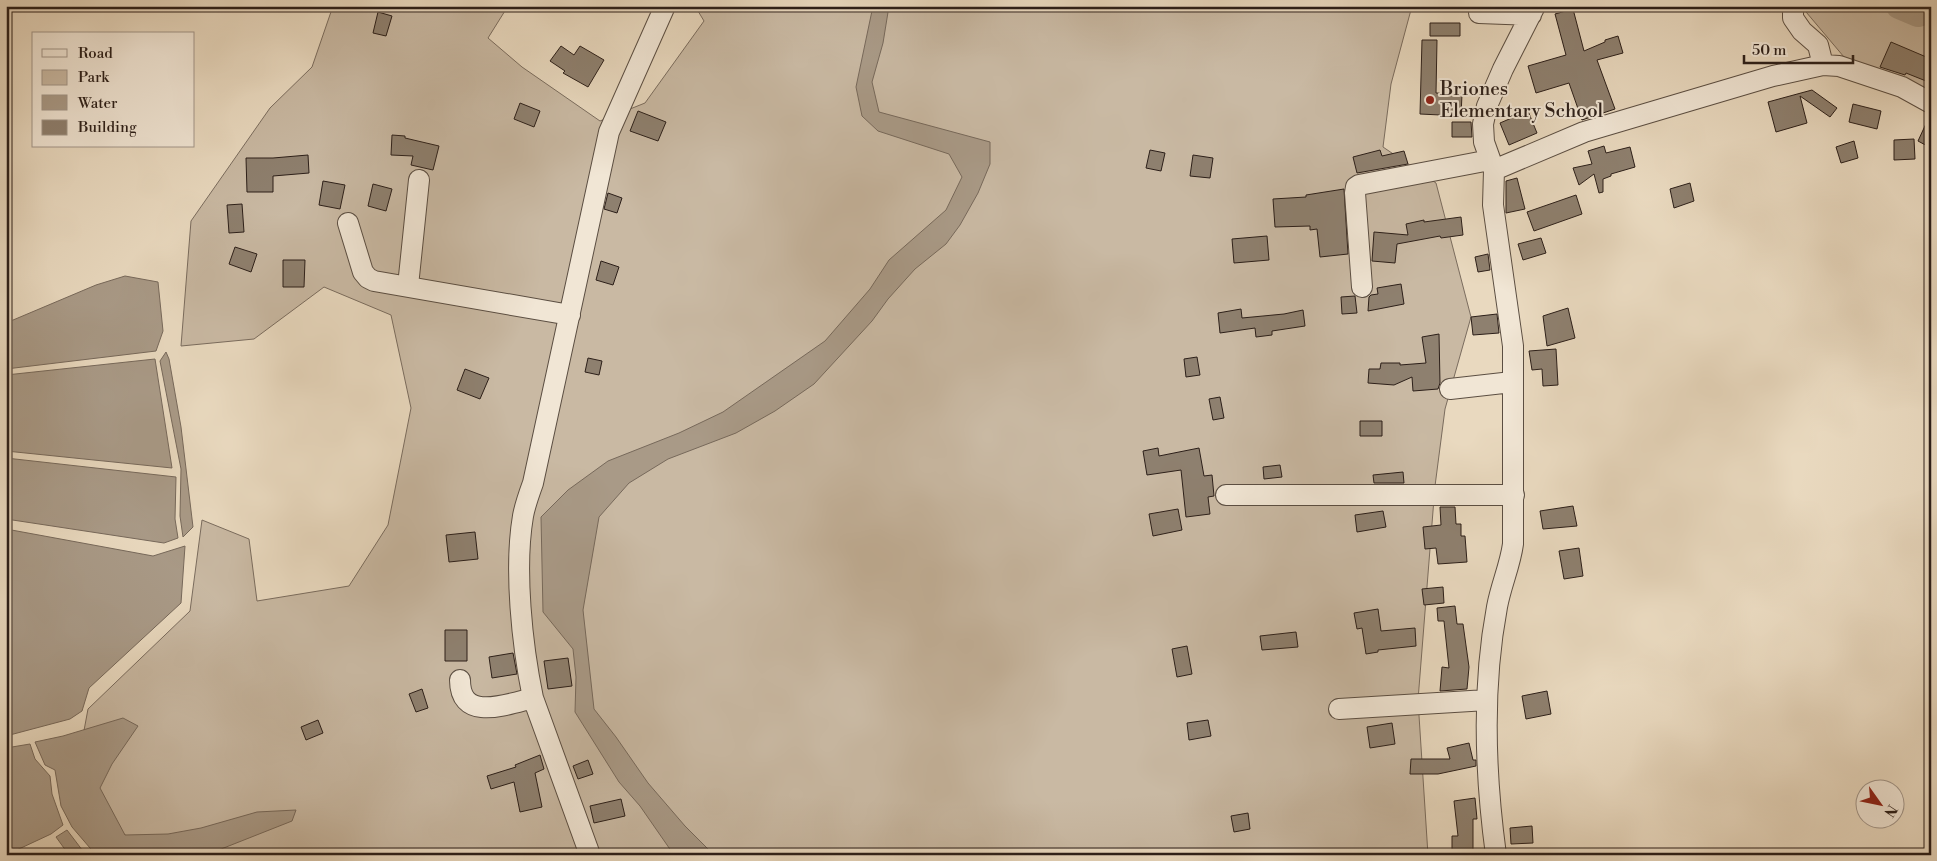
<svg xmlns="http://www.w3.org/2000/svg" width="1937" height="861" viewBox="0 0 1937 861" font-family="'Libre Bodoni',serif">
<style>
.green{fill:#c9b9a3;stroke:#7a6c5e}
.water{fill:#a99a87;stroke:#77695b}
.lines{fill:none;stroke-linecap:round;stroke-linejoin:round}
.river{stroke:#a99a87;stroke-width:26}
.building{fill:#8e806f;stroke:#2c1f19}
.minor-casing{stroke:#5b4e42;stroke-width:22}
.minor{stroke:#f1e6d5;stroke-width:20}
.poi-dot{fill:#8f2418;stroke:#f1e6d5;stroke-width:2}
.labels{text-anchor:middle;dominant-baseline:central;stroke-width:4;stroke-linejoin:round;paint-order:stroke}
.poi-label{font-size:19px;fill:#2c1f19;stroke:#f1e6d5;text-anchor:start}
</style>
<rect width="100%" height="100%" fill="#e9d9bf"/>
<filter id="stains"><feTurbulence type="fractalNoise" baseFrequency=".004" numOctaves="4"/><feColorMatrix values="0 0 0 0 .2 0 0 0 0 .09 0 0 0 0 .02 0 0 0 .5 -.17"/></filter>
<radialGradient id="worn" r=".72"><stop offset=".6" stop-color="#630" stop-opacity="0"/><stop offset="1" stop-color="#630" stop-opacity=".3"/></radialGradient>
<path class="green" d="M 333,6 L 508,6 L 488,38 L 522,67 L 600,121 L 645,103 L 704,21 L 695,6 L 1412,6 L 1391,84 L 1383,147 L 1436,183 L 1471,317 L 1445,409 L 1435,486 L 1418,700 L 1428,855 L 158,855 L 125,835 L 75,779 L 88,709 L 190,611 L 202,520 L 249,539 L 257,601 L 349,586 L 388,525 L 411,408 L 391,315 L 324,287 L 254,339 L 181,346 L 191,221 L 270,108 L 312,67 Z
M 1801,6 L 1931,6 L 1931,110 L 1844,57 Z"/>
<path class="water" d="M 873,6 L 889,6 L 883,43 L 872,82 L 879,112 L 990,142 L 990,164 L 978,193 L 960,225 L 946,244 L 915,269 L 888,299 L 872,321 L 814,384 L 775,411 L 736,433 L 668,459 L 629,483 L 599,517 L 583,610 L 594,709 L 616,737 L 648,783 L 685,826 L 714,855 L 674,855 L 640,806 L 619,782 L 575,712 L 576,677 L 573,649 L 543,612 L 541,517 L 568,490 L 608,461 L 679,433 L 723,412 L 825,341 L 870,289 L 889,260 L 946,210 L 962,177 L 949,154 L 878,131 L 862,116 L 856,87 Z
M 125,276 L 158,282 L 163,331 L 156,351 L 6,369 L 6,323 L 96,285 Z
M 166,352 L 169,359 L 181,427 L 193,527 L 183,537 L 180,516 L 181,469 L 160,361 Z
M 155,359 L 172,468 L 6,451 L 6,375 Z
M 6,458 L 176,477 L 175,519 L 178,538 L 164,543 L 6,519 Z
M 6,529 L 153,556 L 185,546 L 181,603 L 89,688 L 82,711 L 70,719 L 6,736 Z
M 123,718 L 138,726 L 112,764 L 100,788 L 125,835 L 168,834 L 201,828 L 257,812 L 296,810 L 292,821 L 206,855 L 96,855 L 72,827 L 61,806 L 55,770 L 45,765 L 35,742 L 63,736 Z
M 30,744 L 35,759 L 50,776 L 52,794 L 63,825 L 51,834 L 6,855 L 6,748 Z
M 67,830 L 86,855 L 69,855 L 56,837 Z"/>
<g class="lines">
<path class="river" d="M 1899,6 L 1918,14 L 1931,10"/>
</g>
<path class="building" d="M 1573,9 L 1584,51 L 1605,42 L 1605,40 L 1618,36 L 1623,53 L 1597,60 L 1615,109 L 1582,120 L 1569,83 L 1536,93 L 1528,66 L 1566,55 L 1555,14 Z
M 378,12 L 392,16 L 386,36 L 373,33 Z
M 1430,23 L 1460,23 L 1460,36 L 1430,36 Z
M 1422,40 L 1437,40 L 1436,93 L 1462,94 L 1461,116 L 1420,114 Z
M 1891,42 L 1931,59 L 1931,83 L 1906,73 L 1905,75 L 1880,67 Z
M 561,46 L 574,55 L 580,46 L 604,60 L 588,87 L 563,73 L 565,71 L 550,61 Z
M 1812,90 L 1837,108 L 1830,117 L 1800,96 L 1807,123 L 1776,132 L 1768,102 Z
M 520,103 L 540,111 L 534,127 L 514,119 Z
M 1853,104 L 1881,111 L 1877,129 L 1849,122 Z
M 638,111 L 666,122 L 658,141 L 630,131 Z
M 1528,111 L 1537,133 L 1509,145 L 1500,123 Z
M 1930,115 L 1931,115 L 1931,148 L 1918,141 Z
M 1452,122 L 1471,122 L 1472,137 L 1452,137 Z
M 392,135 L 405,136 L 405,138 L 439,146 L 433,170 L 411,165 L 413,156 L 391,155 Z
M 1914,139 L 1915,159 L 1894,160 L 1894,140 Z
M 1854,141 L 1858,158 L 1841,163 L 1836,147 Z
M 1604,146 L 1606,153 L 1630,147 L 1635,167 L 1611,174 L 1611,176 L 1603,179 L 1603,192 L 1599,193 L 1594,174 L 1579,185 L 1573,168 L 1592,164 L 1588,151 Z
M 1150,150 L 1165,153 L 1161,171 L 1146,168 Z
M 1380,150 L 1382,156 L 1404,151 L 1408,164 L 1357,173 L 1353,157 Z
M 308,155 L 309,173 L 273,176 L 273,192 L 247,192 L 246,158 L 273,158 Z
M 1193,155 L 1213,158 L 1210,178 L 1190,176 Z
M 1517,178 L 1525,209 L 1506,213 L 1506,181 Z
M 323,181 L 345,185 L 340,209 L 319,205 Z
M 1690,183 L 1694,201 L 1674,208 L 1670,189 Z
M 373,184 L 392,189 L 386,211 L 368,206 Z
M 1344,189 L 1348,254 L 1320,257 L 1317,229 L 1310,230 L 1310,226 L 1275,227 L 1273,199 L 1306,197 L 1306,195 Z
M 608,193 L 622,198 L 617,213 L 604,209 Z
M 1576,195 L 1582,214 L 1534,231 L 1527,212 Z
M 242,204 L 244,232 L 229,233 L 227,205 Z
M 1461,217 L 1463,235 L 1441,238 L 1440,236 L 1397,244 L 1395,263 L 1372,261 L 1374,232 L 1408,235 L 1406,224 L 1424,220 L 1424,222 Z
M 1267,236 L 1269,260 L 1234,263 L 1232,239 Z
M 1541,238 L 1546,253 L 1523,260 L 1518,244 Z
M 235,247 L 257,254 L 251,272 L 229,264 Z
M 1488,254 L 1490,270 L 1478,272 L 1475,257 Z
M 283,260 L 305,260 L 304,287 L 283,287 Z
M 601,261 L 619,267 L 613,285 L 596,280 Z
M 1401,284 L 1404,304 L 1368,311 L 1369,297 L 1371,295 L 1378,294 L 1377,288 Z
M 1355,296 L 1357,313 L 1342,314 L 1341,297 Z
M 1568,308 L 1575,338 L 1547,346 L 1543,316 Z
M 1241,309 L 1242,318 L 1284,314 L 1303,310 L 1305,326 L 1272,331 L 1272,335 L 1256,337 L 1255,328 L 1220,333 L 1218,313 Z
M 1497,314 L 1499,333 L 1473,335 L 1471,317 Z
M 1439,334 L 1440,383 L 1438,389 L 1413,391 L 1412,377 L 1394,385 L 1368,383 L 1369,369 L 1380,369 L 1381,363 L 1400,363 L 1400,365 L 1426,363 L 1422,337 Z
M 1556,349 L 1558,385 L 1543,386 L 1542,369 L 1532,370 L 1529,351 Z
M 1197,357 L 1200,375 L 1186,377 L 1184,359 Z
M 588,358 L 602,361 L 599,375 L 585,372 Z
M 465,369 L 489,378 L 480,399 L 457,390 Z
M 1220,397 L 1224,418 L 1213,420 L 1209,399 Z
M 1360,421 L 1382,421 L 1382,436 L 1360,436 Z
M 1158,448 L 1159,456 L 1199,448 L 1204,476 L 1212,475 L 1214,496 L 1208,497 L 1210,514 L 1186,517 L 1181,470 L 1147,475 L 1143,451 Z
M 1280,465 L 1282,477 L 1264,479 L 1263,467 Z
M 1403,472 L 1404,483 L 1374,483 L 1373,475 Z
M 1573,506 L 1577,526 L 1543,529 L 1540,511 Z
M 1440,507 L 1455,507 L 1456,524 L 1461,524 L 1461,536 L 1465,536 L 1467,562 L 1438,564 L 1436,548 L 1425,549 L 1423,527 L 1441,525 Z
M 1178,509 L 1182,530 L 1153,536 L 1149,514 Z
M 1383,511 L 1386,527 L 1357,532 L 1355,515 Z
M 475,532 L 478,559 L 449,562 L 446,535 Z
M 1579,548 L 1583,576 L 1564,579 L 1559,551 Z
M 1443,587 L 1444,603 L 1424,605 L 1422,589 Z
M 1455,606 L 1457,624 L 1463,624 L 1469,667 L 1467,689 L 1440,691 L 1442,667 L 1449,668 L 1444,621 L 1438,621 L 1437,608 Z
M 1378,609 L 1381,631 L 1415,628 L 1416,646 L 1378,650 L 1378,652 L 1366,654 L 1362,628 L 1357,629 L 1354,613 Z
M 445,630 L 467,630 L 467,661 L 445,661 Z
M 1296,632 L 1298,647 L 1262,650 L 1260,636 Z
M 1187,646 L 1192,674 L 1177,677 L 1172,649 Z
M 513,653 L 517,674 L 492,678 L 489,657 Z
M 568,658 L 572,686 L 548,689 L 544,661 Z
M 422,689 L 428,708 L 416,712 L 409,694 Z
M 1547,691 L 1551,714 L 1526,719 L 1522,696 Z
M 318,720 L 323,733 L 306,740 L 301,727 Z
M 1208,720 L 1211,736 L 1189,740 L 1187,723 Z
M 1392,723 L 1395,744 L 1370,748 L 1367,727 Z
M 1469,743 L 1473,760 L 1476,760 L 1476,766 L 1438,774 L 1410,774 L 1411,759 L 1450,759 L 1447,748 Z
M 540,755 L 544,769 L 535,773 L 542,807 L 520,812 L 514,782 L 491,789 L 487,776 L 516,767 L 515,765 Z
M 588,760 L 593,774 L 578,779 L 573,766 Z
M 1475,798 L 1477,819 L 1473,819 L 1473,855 L 1452,855 L 1452,836 L 1458,836 L 1454,801 Z
M 621,799 L 625,816 L 594,823 L 590,806 Z
M 1248,813 L 1250,829 L 1234,832 L 1231,816 Z
M 1532,826 L 1533,843 L 1511,844 L 1510,828 Z"/>
<g class="lines">
<defs>
<path id="minor" d="M 1793,6 L 1793,18 L 1802,31 L 1818,45 L 1823,65
M 1479,13 L 1531,15
M 1494,170 L 1584,132 L 1773,76 L 1823,65 L 1839,66 L 1902,87 L 1931,103
M 348,223 L 363,272 L 368,278 L 374,281 L 570,315
M 408,286 L 419,180
M 1362,287 L 1355,193 L 1356,187 L 1359,185 L 1490,160
M 1450,389 L 1512,382
M 1226,495 L 1514,495
M 460,680 C 460,723 508,704 533,698
M 1339,709 L 1487,700
M 590,855 L 533,698 C 522,645 514,569 523,516 C 525,505 529,494 533,483 L 609,132 L 665,6
M 1496,855 C 1485,774 1482,687 1497,607 C 1501,585 1510,566 1513,544 L 1513,346 L 1493,205 L 1494,170 L 1484,142 L 1483,124 L 1487,106 L 1503,69 L 1535,6"/>
</defs>
<use href="#minor" class="minor-casing"/>
<use href="#minor" class="minor"/>
</g>
<circle class="poi-dot" cx="1430" cy="100" r="5"/>
<g class="labels">
<g class="poi-label">
<text x="1440" y="89">Briones<tspan x="1440" dy="22">Elementary School</tspan></text>
</g>
</g>
<rect width="1937" height="861" fill="none" stroke="#e9d9bf" stroke-width="25"/>
<rect x="8" y="8" width="1922" height="846" fill="none" stroke="#2c1f19" stroke-width="2.5"/>
<rect x="12" y="12" width="1912" height="836" fill="none" stroke="#2c1f19"/>
<rect x="32" y="32" width="162" height="115" fill="#f1e6d5" stroke="#a2968a"/>
<rect x="42" y="49" width="25" height="8" fill="#f1e6d5" stroke="#a2968a"/>
<text x="78" y="58" font-size="15" fill="#2c1f19">Road</text>
<rect x="42" y="70" width="25" height="15" fill="#c9b9a3" stroke="#a2968a"/>
<text x="78" y="82" font-size="15" fill="#2c1f19">Park</text>
<rect x="42" y="95" width="25" height="15" fill="#a99a87" stroke="#a2968a"/>
<text x="78" y="108" font-size="15" fill="#2c1f19">Water</text>
<rect x="42" y="120" width="25" height="15" fill="#8e806f" stroke="#a2968a"/>
<text x="78" y="132" font-size="15" fill="#2c1f19">Building</text>
<g transform="translate(1880 804) rotate(123)"><circle r="24" fill="#f1e6d5" stroke="#a2968a"/>
<path d="M0-4L9 19L0 12L-9 19Z" fill="#8f2418"/>
<text y="-8" font-size="14" font-weight="bold" text-anchor="middle" fill="#2c1f19">N</text>
</g>
<path d="M1744 55v8h109v-8" fill="none" stroke="#2c1f19" stroke-width="2.5"/>
<text x="1752" y="55" font-size="15" fill="#2c1f19" stroke="#f1e6d5" stroke-width="4" paint-order="stroke">50 m</text>
<rect width="100%" height="100%" filter="url(#stains)"/>
<rect width="100%" height="100%" fill="url(#worn)"/>
</svg>
